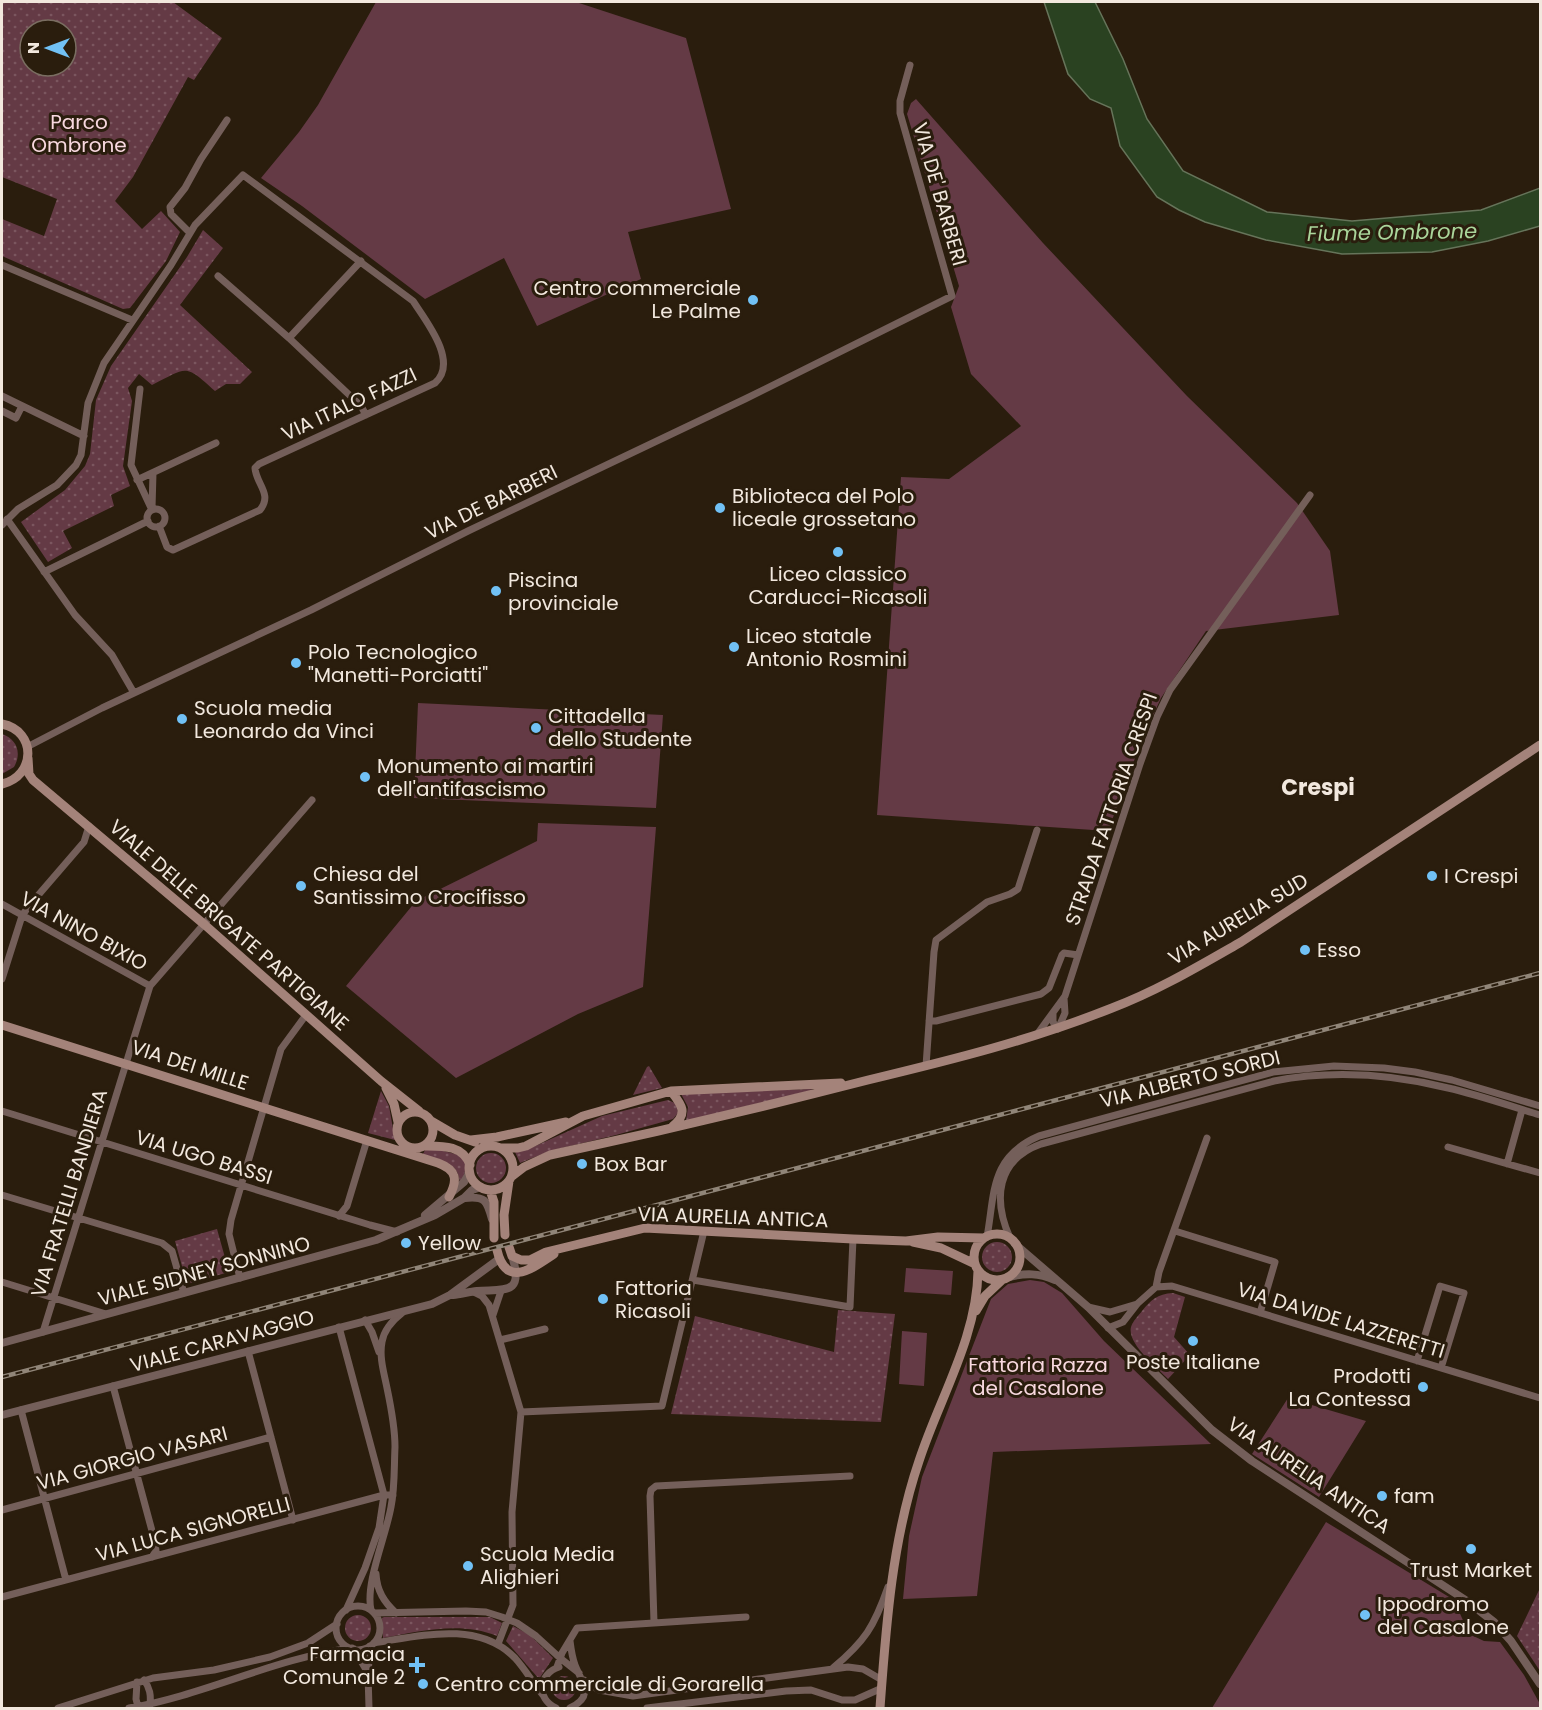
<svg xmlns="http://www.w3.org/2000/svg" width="1542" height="1710" viewBox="0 0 1542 1710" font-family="Poppins,sans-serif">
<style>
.grass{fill:url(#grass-dots);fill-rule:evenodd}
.garden{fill:#643a45}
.water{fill:#2a4221;stroke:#66745a;stroke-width:1.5}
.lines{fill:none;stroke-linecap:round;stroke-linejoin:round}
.minor{stroke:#745f5a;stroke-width:7}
.tertiary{stroke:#745f5a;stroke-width:8}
.secondary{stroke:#a4837a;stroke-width:9}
.rail-casing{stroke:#908578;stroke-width:4.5}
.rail{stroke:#2a1d0d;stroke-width:2;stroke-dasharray:7;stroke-linecap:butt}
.poi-dot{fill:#71c1f5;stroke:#2a1d0d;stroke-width:2}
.labels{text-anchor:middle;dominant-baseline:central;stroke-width:6;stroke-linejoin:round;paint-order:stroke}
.park-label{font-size:20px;fill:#f8d8df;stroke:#2a1d0d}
.street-label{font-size:20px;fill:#f2e8de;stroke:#2a1d0d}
.poi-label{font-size:20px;fill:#f2e8de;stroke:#2a1d0d;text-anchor:start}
.water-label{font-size:21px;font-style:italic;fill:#aad69b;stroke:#2a1d0d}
.quarter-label{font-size:22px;font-weight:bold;fill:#f2e8de;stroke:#2a1d0d}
</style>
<defs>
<pattern id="grass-dots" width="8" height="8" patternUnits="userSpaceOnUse" patternTransform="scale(1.5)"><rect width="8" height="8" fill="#643a45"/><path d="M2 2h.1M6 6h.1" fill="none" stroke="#7b565f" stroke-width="1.8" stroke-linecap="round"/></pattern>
</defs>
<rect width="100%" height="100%" fill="#2a1d0d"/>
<path class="grass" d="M 2,2 L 173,2 L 222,38 L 194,80 L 188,77 L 133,177 L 115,201 L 142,229 L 161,211 L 180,232 L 166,261 L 130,308 L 123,309 L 2,256 L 2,219 L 44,236 L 57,199 L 2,177 ZM 30,30 L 66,30 L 66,66 L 30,66 Z
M 203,230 L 223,248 L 180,305 L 252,372 L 240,384 L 226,384 L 215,391 C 184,363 188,367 152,385 L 139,374 L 128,388 L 132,401 L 123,466 L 130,486 L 111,495 L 114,506 L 63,531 L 72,548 L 48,562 L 21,522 L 65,490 L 85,466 L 90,454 L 96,400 L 111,366 L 187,257 Z
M 2,734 C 17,739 22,753 14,767 L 2,774 Z
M 649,1066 L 662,1088 L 633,1095 L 647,1067 Z
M 810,1089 L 813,1090 L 686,1121 L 688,1107 L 681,1094 Z
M 381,1091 L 389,1106 L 395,1140 L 368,1133 Z
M 668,1100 L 677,1104 L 678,1113 L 673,1119 L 616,1135 L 550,1151 L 520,1163 L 515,1152 L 533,1147 L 602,1116 Z
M 436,1149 L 459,1155 L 466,1163 L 464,1178 L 460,1183 C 458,1160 440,1162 423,1154 L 425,1150 Z
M476 1168a15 15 0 1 1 30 0a15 15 0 1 1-30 0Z
M 217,1229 L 229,1272 L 187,1284 L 175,1241 Z
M982 1257a15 15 0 1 1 30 0a15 15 0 1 1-30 0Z
M 1173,1293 L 1185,1297 L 1174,1337 L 1190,1355 L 1168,1379 C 1157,1367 1127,1344 1131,1327 C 1133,1321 1138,1316 1142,1311 C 1151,1300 1157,1294 1173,1293 Z
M 838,1310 L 895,1314 L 881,1422 L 671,1414 L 695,1316 L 834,1352 Z
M 1540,1588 L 1540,1671 L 1517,1636 Z
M345 1628a13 13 0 1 1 26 0a13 13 0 1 1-26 0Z
M 384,1617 L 490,1617 L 502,1623 L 497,1636 C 461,1621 420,1631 383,1638 L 382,1618 Z
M 513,1626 L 530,1635 L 553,1658 L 539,1679 L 506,1641 Z
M552 1688a12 12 0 1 1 24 0a12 12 0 1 1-24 0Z"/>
<path class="garden" d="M 376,2 L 576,2 L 686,38 L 731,209 L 628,232 L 641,279 L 537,326 L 504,258 L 425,299 L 302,206 L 261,178 L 299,132 L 318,105 Z
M 916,99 L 1043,243 L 1187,396 L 1297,503 L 1330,551 L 1339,615 L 1206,631 L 1161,698 L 1141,742 L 1108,831 L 877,815 L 901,477 L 949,479 L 1021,426 L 971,374 L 951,307 L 959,286 L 907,114 L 911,103 Z
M 418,703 L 663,715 L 656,808 L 414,798 Z
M 538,823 L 656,827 L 643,987 L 578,1014 L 456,1078 L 346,986 L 416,901 L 537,841 Z
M 906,1268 L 953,1271 L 951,1295 L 904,1292 Z
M 1030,1280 L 1044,1282 L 1062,1293 L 1104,1341 L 1211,1444 L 993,1452 L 977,1596 L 903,1599 L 909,1536 L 922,1477 L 991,1299 L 1008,1284 Z
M 902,1331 L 927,1333 L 924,1386 L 899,1384 Z
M 1288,1398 L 1366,1421 L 1319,1497 L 1252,1454 Z
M 1326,1522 L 1454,1600 L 1469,1634 L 1484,1641 L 1500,1642 L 1524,1675 L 1540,1704 L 1540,1708 L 1212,1708 Z"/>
<path class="water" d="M 1044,2 L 1095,2 L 1123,59 L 1147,119 L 1183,171 L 1267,212 L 1352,221 L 1481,210 L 1540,188 L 1540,226 L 1488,241 L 1432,252 L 1342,254 L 1266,240 L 1205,222 L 1179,210 L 1157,197 L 1120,146 L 1111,108 L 1090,99 L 1068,74 Z"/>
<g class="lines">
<path class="minor" d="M 190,233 L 171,214 L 170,207 L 185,188 L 201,159 L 227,120
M 2,265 L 132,320
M 218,276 L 289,338 L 361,406 L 366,415
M 289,338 L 361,261
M 140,389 L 131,465 L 152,510
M 2,396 L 84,436
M 2,411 L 16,418 L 22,406
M 137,480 L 216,443
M 152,508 L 153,473
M147 518a9 9 0 1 1 18 0a9 9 0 1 1-18 0Z
M 7,519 L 75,615 L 112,655 L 134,693
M 2,525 L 18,509 L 57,485 L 76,465 L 81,455 L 88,403 L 104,363 L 171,265 L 195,225 L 243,175 L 413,301 C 426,321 459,362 435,383 L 259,464 L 255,468 C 256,484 273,494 260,510 L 173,550 L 167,547 L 159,526
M 44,572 L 148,521
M 27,747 L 102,708 L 311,610 L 468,531 L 745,399 L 952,296 L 900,113 L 900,101 L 910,65
M 2,904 L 150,986
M 2,979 L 22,916 L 28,907 L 84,842 L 89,826
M 1053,1014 L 1053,1022 L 1058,1029 L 1065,1013 L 1064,998
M 929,1021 L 936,1021 L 1041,994 L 1049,988 L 1062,955 L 1064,953 L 1078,955
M 1038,1033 L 1065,996 L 1140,764 L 1157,717 L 1170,690 L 1310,495
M 926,1066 L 934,952 L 936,940 L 987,902 L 1010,894 L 1018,889 L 1037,830
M 2,1111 L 370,1225 L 397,1232
M 1448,1147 L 1540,1173
M 1507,1164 L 1522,1110
M 2,1195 L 162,1243 L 172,1251 L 184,1293
M 339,1216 L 347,1206 L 367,1140
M 1175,1231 L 1275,1262 L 1260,1313
M 987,1237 C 995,1192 990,1157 1039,1136 L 1273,1072 L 1334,1066 L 1384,1068 L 1415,1072 L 1452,1080 L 1540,1106
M 1010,1238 C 993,1200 996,1160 1041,1144 L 1274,1081 C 1331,1070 1391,1074 1448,1088 C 1479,1095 1510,1106 1540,1115
M 240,1278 L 229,1234 L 231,1220 L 281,1049 L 306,1015
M 693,1280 L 850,1307 L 853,1239
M 2,1282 L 106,1314
M 1156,1287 L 1159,1272 L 1207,1138
M 474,1292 L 482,1296 L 489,1305 L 521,1412 L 512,1512 L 513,1605 L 498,1644
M 1088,1307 L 1110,1312 L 1137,1304
M 493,1315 L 501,1291
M 365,1320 L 372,1332 L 379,1352
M 339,1327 L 384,1495 L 379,1528 L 365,1568 L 346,1610
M 1108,1328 L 1123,1322 L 1137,1304 L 1156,1287 L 1172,1286 L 1540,1398
M 43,1332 L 150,986 L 312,800
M 500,1340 L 545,1329
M 248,1351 L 293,1520
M 1417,1361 L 1440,1286 L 1464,1293 L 1441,1368
M 113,1386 L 155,1542 L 156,1551 L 152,1557
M 21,1410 L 66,1580
M 521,1412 L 662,1406 L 704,1231
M 2,1510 L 271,1437
M 376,1574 C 377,1591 384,1602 396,1613
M 2,1597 L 384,1495 L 393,1495
M336 1628a22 22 0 1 1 44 0a22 22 0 1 1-44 0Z
M 371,1610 C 365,1583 386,1536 391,1507 C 395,1487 394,1467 395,1447 C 395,1427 391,1407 387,1388 C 384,1373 379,1357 382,1342 C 384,1329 393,1320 402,1313
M 374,1613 L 466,1611 L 486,1612 L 502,1617 L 517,1623 L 536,1636 L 560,1658 L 579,1673
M 654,1622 L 650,1496 L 651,1490 L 656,1486 L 850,1476
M 374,1643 C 420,1636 478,1620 515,1658 C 525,1669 533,1683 543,1695
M 354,1649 L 368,1673
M 557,1667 L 562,1653 L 577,1628 L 746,1617
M 833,1668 C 865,1641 874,1627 888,1587
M 144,1680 C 150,1688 151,1695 150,1705
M 584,1680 L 599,1690 L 633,1696 L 848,1667 L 863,1669 L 882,1680
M 137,1682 L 136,1699 L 138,1707
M 58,1708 L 153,1678 L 214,1670 L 270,1657 L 308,1643 L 337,1624
M 129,1708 C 205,1695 275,1658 352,1648
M 369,1708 L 368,1674 L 370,1646
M 556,1708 C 536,1699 538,1674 559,1667
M 570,1708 C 595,1696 582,1683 575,1665 C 572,1657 571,1649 570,1641
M 647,1708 L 786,1691 L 811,1690 L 842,1700 L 855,1700 L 882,1688"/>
<path class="tertiary" d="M 465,1198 C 485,1196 487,1200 492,1219
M 425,1215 L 464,1182 L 470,1172
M 1015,1244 L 1088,1307 L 1212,1430 L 1252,1461 L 1467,1601 L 1494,1622 L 1511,1641 L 1540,1684
M 1009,1277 C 1026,1273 1038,1273 1055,1280
M 453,1295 C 461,1294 469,1292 477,1291 C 503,1289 525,1296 512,1256
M 2,1343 L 376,1240 L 435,1215 L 464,1198 L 472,1190 L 481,1187
M 2,1415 L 432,1304 L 450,1295 L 499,1259"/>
<path class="secondary" d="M 2,724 C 37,731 36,776 2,784
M 28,758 L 29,774 L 33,780 L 205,925 L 381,1081 L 419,1111
M 2,1025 L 438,1163 C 457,1170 458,1180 449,1197
M 386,1088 L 394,1104 L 398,1122
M 671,1091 C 681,1104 689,1113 673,1126
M397 1130a18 18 0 1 1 36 0a18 18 0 1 1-36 0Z
M 431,1121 L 455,1135 L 475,1142
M 471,1140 L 497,1137 L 566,1122
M 425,1146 C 442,1146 463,1145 470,1165
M469 1168a22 22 0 1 1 44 0a22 22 0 1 1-44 0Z
M 501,1148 L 518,1148 L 526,1146 L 583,1116 L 671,1091 L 841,1083
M 511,1177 L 524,1167 L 550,1155 C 657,1132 763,1107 868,1080 C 951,1060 1032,1040 1112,1008 C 1157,991 1199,966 1241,942 L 1540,745
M 490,1190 L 494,1202 L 494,1238
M974 1257a23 23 0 1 1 46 0a23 23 0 1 1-46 0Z
M 505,1235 L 504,1215 L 509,1181
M 913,1242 L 941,1248 L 975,1264
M 509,1247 L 512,1256 L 521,1260 L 530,1260 L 546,1252 L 645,1228 L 853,1239 L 906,1241 L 938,1237 L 984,1238
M 497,1250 C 506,1290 534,1267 554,1254
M 976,1311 L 985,1296 L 1002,1280
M 880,1708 C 886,1626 892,1540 919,1461 C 939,1399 977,1338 978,1271"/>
<defs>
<path id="rail" d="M 2,1377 L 1540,973"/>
</defs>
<use href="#rail" class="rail-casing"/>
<use href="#rail" class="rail"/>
</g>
<g class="poi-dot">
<circle cx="753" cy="300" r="6"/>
<circle cx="720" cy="508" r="6"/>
<circle cx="838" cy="552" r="6"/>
<circle cx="496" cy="591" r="6"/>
<circle cx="734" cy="647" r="6"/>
<circle cx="296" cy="663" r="6"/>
<circle cx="182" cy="719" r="6"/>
<circle cx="536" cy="728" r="6"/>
<circle cx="365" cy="777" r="6"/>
<circle cx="1432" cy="876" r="6"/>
<circle cx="301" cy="886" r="6"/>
<circle cx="1305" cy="950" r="6"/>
<circle cx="582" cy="1164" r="6"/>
<circle cx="406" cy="1243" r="6"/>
<circle cx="603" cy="1299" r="6"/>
<circle cx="1193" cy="1341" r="6"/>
<circle cx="1423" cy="1387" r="6"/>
<circle cx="1382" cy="1496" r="6"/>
<circle cx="1471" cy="1549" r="6"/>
<circle cx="468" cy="1566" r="6"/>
<circle cx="1365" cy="1615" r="6"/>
<path d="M414 1656h6v6h6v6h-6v6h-6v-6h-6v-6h6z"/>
<circle cx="423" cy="1684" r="6"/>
</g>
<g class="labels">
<g class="park-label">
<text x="79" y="122">Parco<tspan x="79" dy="23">Ombrone</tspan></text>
<text x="1038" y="1365">Fattoria Razza<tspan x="1038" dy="23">del Casalone</tspan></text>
</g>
<g class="street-label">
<text transform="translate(940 194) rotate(74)">VIA DE' BARBERI</text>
<text transform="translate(349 404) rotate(-25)">VIA ITALO FAZZI</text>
<text transform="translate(491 502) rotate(-26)">VIA DE BARBERI</text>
<text transform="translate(1111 809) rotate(-71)">STRADA FATTORIA CRESPI</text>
<text transform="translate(1238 919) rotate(-31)">VIA AURELIA SUD</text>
<text transform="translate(229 925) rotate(41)">VIALE DELLE BRIGATE PARTIGIANE</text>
<text transform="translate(84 931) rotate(29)">VIA NINO BIXIO</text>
<text transform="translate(190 1065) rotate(18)">VIA DEI MILLE</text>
<text transform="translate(1190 1079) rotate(-14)">VIA ALBERTO SORDI</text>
<text transform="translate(204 1157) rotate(17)">VIA UGO BASSI</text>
<text transform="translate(69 1193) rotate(-73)">VIA FRATELLI BANDIERA</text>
<text transform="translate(733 1217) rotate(2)">VIA AURELIA ANTICA</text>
<text transform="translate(204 1271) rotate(-15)">VIALE SIDNEY SONNINO</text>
<text transform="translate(1341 1320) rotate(17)">VIA DAVIDE LAZZERETTI</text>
<text transform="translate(222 1341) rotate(-15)">VIALE CARAVAGGIO</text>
<text transform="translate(132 1458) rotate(-15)">VIA GIORGIO VASARI</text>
<text transform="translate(1309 1475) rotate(34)">VIA AURELIA ANTICA</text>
<text transform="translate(193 1529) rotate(-15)">VIA LUCA SIGNORELLI</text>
</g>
<g class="poi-label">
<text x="741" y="288" text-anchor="end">Centro commerciale<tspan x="741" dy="23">Le Palme</tspan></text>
<text x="732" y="496">Biblioteca del Polo<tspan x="732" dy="23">liceale grossetano</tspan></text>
<text x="838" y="574" text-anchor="middle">Liceo classico<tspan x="838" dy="23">Carducci-Ricasoli</tspan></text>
<text x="508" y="580">Piscina<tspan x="508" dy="23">provinciale</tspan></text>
<text x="746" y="636">Liceo statale<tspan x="746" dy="23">Antonio Rosmini</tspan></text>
<text x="308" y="652">Polo Tecnologico<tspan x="308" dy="23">"Manetti-Porciatti"</tspan></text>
<text x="194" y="708">Scuola media<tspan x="194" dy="23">Leonardo da Vinci</tspan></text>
<text x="548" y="716">Cittadella<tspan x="548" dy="23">dello Studente</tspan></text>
<text x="377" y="766">Monumento ai martiri<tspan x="377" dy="23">dell'antifascismo</tspan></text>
<text x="313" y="874">Chiesa del<tspan x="313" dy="23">Santissimo Crocifisso</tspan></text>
<text x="1444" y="876">I Crespi</text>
<text x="1317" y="950">Esso</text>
<text x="594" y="1164">Box Bar</text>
<text x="418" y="1243">Yellow</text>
<text x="615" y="1288">Fattoria<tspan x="615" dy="23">Ricasoli</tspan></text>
<text x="1193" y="1362" text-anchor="middle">Poste Italiane</text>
<text x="1411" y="1376" text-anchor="end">Prodotti<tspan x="1411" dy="23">La Contessa</tspan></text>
<text x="1394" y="1496">fam</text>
<text x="480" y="1554">Scuola Media<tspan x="480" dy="23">Alighieri</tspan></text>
<text x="1471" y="1570" text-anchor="middle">Trust Market</text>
<text x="1377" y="1604">Ippodromo<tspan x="1377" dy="23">del Casalone</tspan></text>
<text x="405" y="1654" text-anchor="end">Farmacia<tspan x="405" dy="23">Comunale 2</tspan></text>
<text x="435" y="1684">Centro commerciale di Gorarella</text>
</g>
<g class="water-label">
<text transform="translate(1392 232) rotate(-1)">Fiume Ombrone</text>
</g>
<g class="quarter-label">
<text x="1318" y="787">Crespi</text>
</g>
</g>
<rect width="1542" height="1710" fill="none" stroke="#f2e8de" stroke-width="6"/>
<g transform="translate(48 48) rotate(270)"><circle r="28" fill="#2a1d0d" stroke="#7a6e61" stroke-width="1.5"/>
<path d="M0-4.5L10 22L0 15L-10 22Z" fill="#71c1f5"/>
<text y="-9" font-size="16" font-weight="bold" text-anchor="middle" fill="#f2e8de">N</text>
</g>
</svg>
